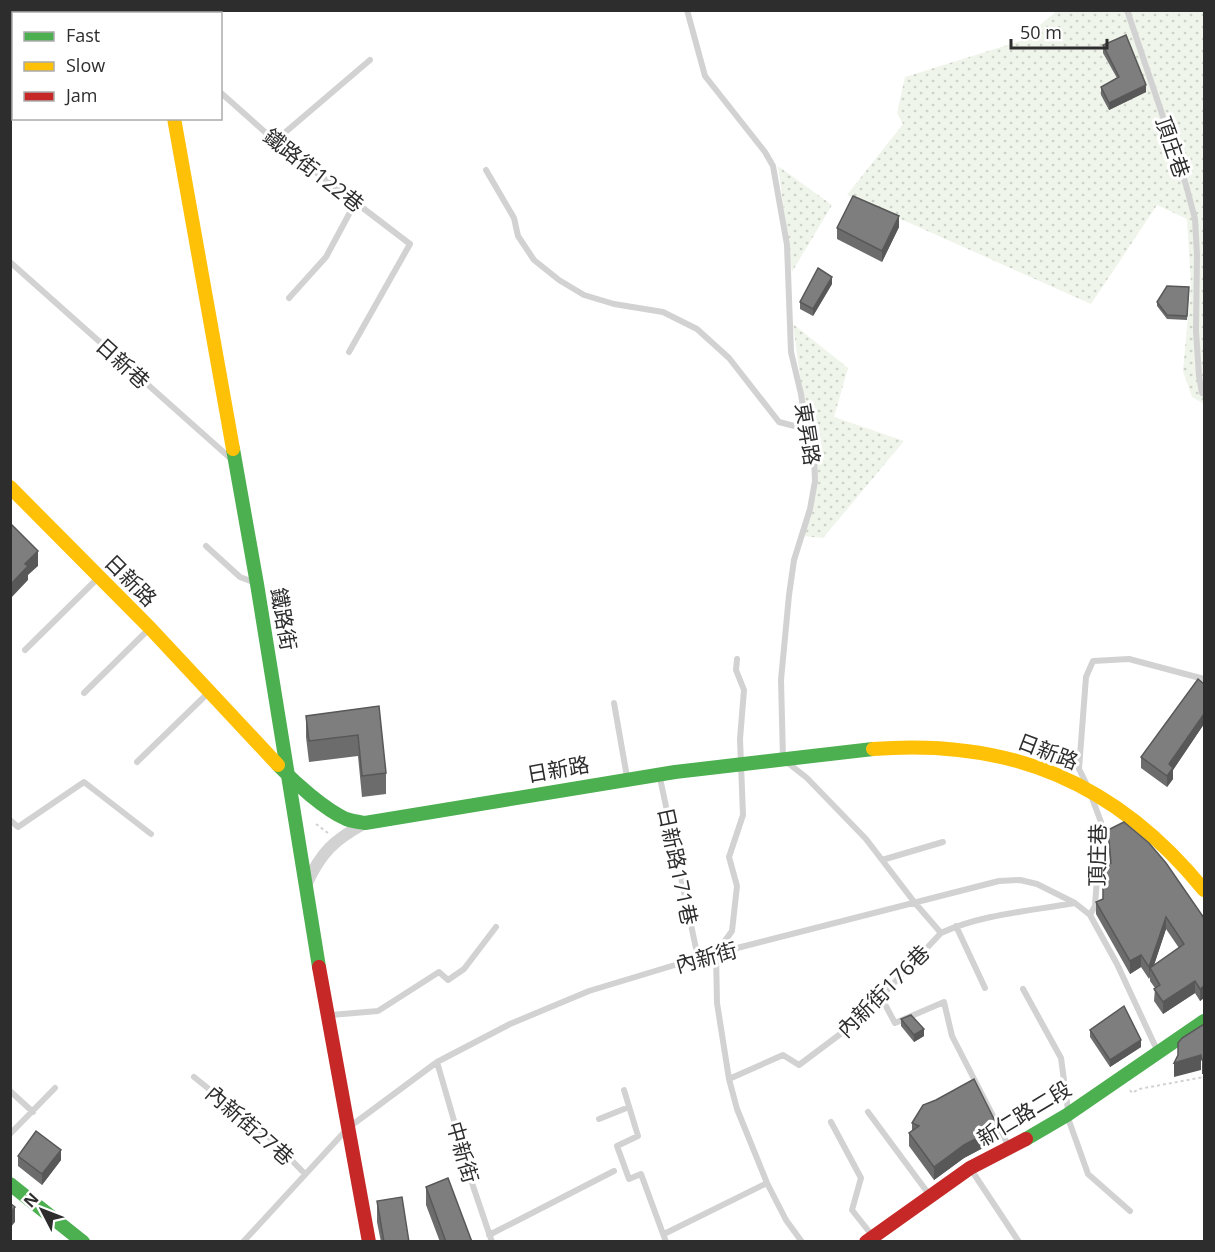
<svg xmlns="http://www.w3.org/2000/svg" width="1215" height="1252" viewBox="0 0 1215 1252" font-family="'Open Sans','Noto Sans TC',sans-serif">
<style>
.grass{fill:url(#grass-dots)}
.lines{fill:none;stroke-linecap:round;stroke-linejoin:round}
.path{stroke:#d2d2d2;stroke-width:2;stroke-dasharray:3 3;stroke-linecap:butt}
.lane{stroke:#d2d2d2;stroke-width:6}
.street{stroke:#d2d2d2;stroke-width:12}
.fast{stroke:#4caf50;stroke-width:14}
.slow{stroke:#ffc107;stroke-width:14}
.jam{stroke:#c62828;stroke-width:14}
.wall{fill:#6c6c6c;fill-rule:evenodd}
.shaded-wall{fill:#585858}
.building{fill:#7e7e7e;stroke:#585858;stroke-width:1.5}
.labels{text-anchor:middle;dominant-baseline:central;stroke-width:6;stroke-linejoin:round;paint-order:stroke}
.street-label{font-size:21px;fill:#2d2d2d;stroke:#fff}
</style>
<defs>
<pattern id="grass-dots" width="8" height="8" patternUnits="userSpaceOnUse" patternTransform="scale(1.5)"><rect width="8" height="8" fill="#eff5ea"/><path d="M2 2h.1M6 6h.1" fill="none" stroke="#cdd2c9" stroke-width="1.8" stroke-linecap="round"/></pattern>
</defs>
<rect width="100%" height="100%" fill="#fff"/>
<path class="grass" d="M 1057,11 L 1204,11 L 1204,404 L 1192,397 L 1183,371 L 1191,285 L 1187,219 L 1157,205 L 1091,304 L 847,195 L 903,124 L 897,113 L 905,77 L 1020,41 Z
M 778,166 L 832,205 L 792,272 Z
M 793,324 L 848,368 L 834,417 L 904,441 L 823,538 L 802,536 L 814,481 Z"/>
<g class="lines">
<path class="path" d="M 316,824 L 328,833
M 1130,1090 L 1132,1093 L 1139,1089 L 1204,1077"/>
<path class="lane" d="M 137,10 L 139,14
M 687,10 L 705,76 L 765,152 L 773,166 L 787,245 L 791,352 L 801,394 L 806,429 L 814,458 L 815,481 L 810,509 L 794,560 L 789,595 L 781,680 L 783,759 L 807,778 L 866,839 L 915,903 L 941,933
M 1127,10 L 1186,185 L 1195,219 L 1197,255 L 1196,331 L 1199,376 L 1202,393 L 1204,394
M 220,92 L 275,141 L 410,244 L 349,352
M 275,141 L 370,60
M 486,170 L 514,218 L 518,236 L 534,260 L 559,280 L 584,295 L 614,304 L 663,312 L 697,329 L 729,358 L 779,422 L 806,429
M 10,262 L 229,457
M 289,298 L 326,257 L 355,203
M 206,546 L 240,577 L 253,582
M 25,650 L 97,579
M 737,659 L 736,670 L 744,690 L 740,739 L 743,815 L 729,857 L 737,886 L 732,931 L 716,953 L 717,1003 L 729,1079 L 737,1109 L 767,1183 L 786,1220 L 802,1242
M 84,693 L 149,629
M 614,703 L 627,777
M 137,762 L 207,694
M 660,778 L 698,958
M 1086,783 L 1079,769 L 1086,677 L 1093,661 L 1129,659 L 1204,679
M 10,820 L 18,827 L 84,782 L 151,834
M 882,860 L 943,842
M 1090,915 L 1095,906 L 1101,822 L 1092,798
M 956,926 L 985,988
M 1023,989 L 1061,1058 L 1068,1110
M 881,997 L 895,1023 L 944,1002 L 952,1036 L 1009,1147
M 331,1015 L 378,1011 L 439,972 L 448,980 L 464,969 L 496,927
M 437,1062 L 473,1186 L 492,1242
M 194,1077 L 271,1139 L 305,1174
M 729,1079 L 783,1055 L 799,1065 L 859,1020 L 941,933 C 982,914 1031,911 1075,903
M 624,1090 L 638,1136 L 617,1146 L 629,1179 L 641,1174 L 666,1242
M 10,1091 L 33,1112
M 868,1112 L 928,1193
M 1068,1118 L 1088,1174 L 1130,1211
M 599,1119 L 629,1107
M 831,1122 L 861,1178 L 852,1210 L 871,1234
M 10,1134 L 55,1088
M 972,1171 L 1019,1242
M 664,1234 L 767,1183
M 489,1235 L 614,1171
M 243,1242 L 348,1128 L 437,1062 L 510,1024 L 589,991 L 698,958 L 999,881 L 1020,880 L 1037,884 L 1075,903 L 1090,915 L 1117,964 L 1158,1052"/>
<path class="street" d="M 156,10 L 156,14
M 306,885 C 321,852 334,840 365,823"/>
<path class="fast" d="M 233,449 L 257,584 L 319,967
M 278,765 C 295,783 324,809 346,819 C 352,821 359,822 365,823 L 675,772 L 873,749
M 1026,1139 L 1067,1115 L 1204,1021
M 10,1184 L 83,1242"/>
<path class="slow" d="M 174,118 L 233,449
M 10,487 L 150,628 L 278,765
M 873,749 C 1011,738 1117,783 1204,890"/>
<path class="jam" d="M 319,967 L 369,1242
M 866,1242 L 970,1168 L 1026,1139"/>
</g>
<path class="wall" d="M 1103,45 L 1146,92 L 1109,110 L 1101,95 L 1101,87 L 1117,78 L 1103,53 Z
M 899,227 L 882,262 L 837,239 L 837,228 Z
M 832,284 L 813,316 L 800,309 L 800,302 Z
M 1189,287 L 1187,320 L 1167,319 L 1157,306 L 1157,302 Z
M 1204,684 L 1204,724 L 1173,770 L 1173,779 L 1167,787 L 1141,768 L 1141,757 Z
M 379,706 L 386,773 L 386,794 L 362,797 L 358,756 L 309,762 L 306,737 L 306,716 Z
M 1108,830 L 1198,910 L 1204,918 L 1204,998 L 1200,1001 L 1195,993 L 1163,1014 L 1154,1001 L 1155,988 L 1150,981 L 1150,977 L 1149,979 L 1141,967 L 1130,974 L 1096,914 L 1096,902 L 1103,899 L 1110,864 ZM 1166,929 L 1179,948 L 1154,965 Z
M 901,1019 L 924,1036 L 914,1042 L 901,1026 Z
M 1090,1030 L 1141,1047 L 1110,1067 L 1090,1037 Z
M 912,1123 L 998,1140 L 964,1158 L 934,1180 L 909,1146 L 909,1133 L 912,1131 Z
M 18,1156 L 61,1160 L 42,1185 L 18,1166 Z
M 426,1187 L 472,1242 L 440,1242 L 426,1205 Z
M 377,1201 L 409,1242 L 381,1242 L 377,1222 Z"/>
<path class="shaded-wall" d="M 1146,85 L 1146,92 L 1109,110 L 1109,103 Z
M 899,216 L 899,227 L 882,262 L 882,251 Z
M 832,277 L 832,284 L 813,316 L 813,309 Z
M 38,551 L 38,566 L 28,575 L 28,580 L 11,598 L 11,584 L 25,564 Z
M 1204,714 L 1204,724 L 1173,770 L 1173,779 L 1167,787 L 1167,776 L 1169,764 Z
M 1166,917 L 1166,929 L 1152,971 L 1150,968 L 1149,979 L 1149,967 Z
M 1141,955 L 1141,967 L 1130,974 L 1130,961 Z
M 1195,981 L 1195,993 L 1163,1014 L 1163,1002 Z
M 1204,986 L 1204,998 L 1200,1001 L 1200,989 Z
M 924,1029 L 924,1036 L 914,1042 L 914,1035 Z
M 1141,1040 L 1141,1047 L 1110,1067 L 1110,1060 Z
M 1201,1055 L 1201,1070 L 1174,1077 L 1174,1063 Z
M 1204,1059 L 1204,1074 L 1202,1074 L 1202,1060 Z
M 998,1127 L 998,1140 L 964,1158 L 934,1180 L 934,1167 L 964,1145 Z
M 61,1150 L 61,1160 L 42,1185 L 42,1174 Z
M 15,1207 L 15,1222 L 10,1228 L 10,1213 Z"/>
<path class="building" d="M 1126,35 L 1146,85 L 1109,103 L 1101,87 L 1119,77 L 1103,45 Z
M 853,196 L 899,216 L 882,251 L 837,228 Z
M 818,268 L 832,277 L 813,309 L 800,302 Z
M 1167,286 L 1189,287 L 1187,316 L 1167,315 L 1157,302 Z
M 10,523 L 38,551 L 25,564 L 28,566 L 11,584 L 10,583 Z
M 1198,679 L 1204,684 L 1204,714 L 1169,764 L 1173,768 L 1167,776 L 1141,757 Z
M 379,706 L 386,773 L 362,776 L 358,735 L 309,741 L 306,716 Z
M 1124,822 L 1149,843 L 1166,863 L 1204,918 L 1204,986 L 1200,989 L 1195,981 L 1163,1002 L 1154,989 L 1160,985 L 1150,968 L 1184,944 L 1166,917 L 1149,967 L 1141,955 L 1130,961 L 1096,902 L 1103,899 L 1103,867 L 1111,863 L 1108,830 Z
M 1124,1006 L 1141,1040 L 1110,1060 L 1090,1030 Z
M 911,1015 L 924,1029 L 914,1035 L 901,1019 Z
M 1204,1024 L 1204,1059 L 1202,1060 L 1201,1055 L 1174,1063 L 1178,1055 L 1178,1043 L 1182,1038 Z
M 974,1079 L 998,1127 L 964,1145 L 934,1167 L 909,1133 L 919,1126 L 912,1123 L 923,1105 L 936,1100 Z
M 36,1131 L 61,1150 L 42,1174 L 18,1156 Z
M 448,1178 L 472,1242 L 446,1242 L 426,1187 Z
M 402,1197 L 409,1242 L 384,1242 L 377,1201 Z
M 10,1203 L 15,1207 L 10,1213 Z"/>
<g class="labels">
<g class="street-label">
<text transform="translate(1173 147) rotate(71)">頂庄巷</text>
<text transform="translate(314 170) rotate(38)">鐵路街122巷</text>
<text transform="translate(123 363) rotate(42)">日新巷</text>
<text transform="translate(808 434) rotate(81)">東昇路</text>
<text transform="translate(131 580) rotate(45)">日新路</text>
<text transform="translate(284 619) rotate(80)">鐵路街</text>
<text transform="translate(1048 751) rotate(21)">日新路</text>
<text transform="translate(558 769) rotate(-10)">日新路</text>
<text transform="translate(1097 855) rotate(-89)">頂庄巷</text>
<text transform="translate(678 866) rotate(78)">日新路171巷</text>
<text transform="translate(706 957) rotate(-15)">內新街</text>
<text transform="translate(883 991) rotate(-45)">內新街176巷</text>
<text transform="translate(1024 1113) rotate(-31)">新仁路二段</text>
<text transform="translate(250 1125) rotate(41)">內新街27巷</text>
<text transform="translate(463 1152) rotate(74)">中新街</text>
</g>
</g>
<rect width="1215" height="1252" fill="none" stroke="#2d2d2d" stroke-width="24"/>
<rect x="12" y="12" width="210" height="108" fill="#ffffff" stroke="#ababab" stroke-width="1.5"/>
<rect x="24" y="32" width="30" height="9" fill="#4caf50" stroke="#ababab" stroke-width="1.5"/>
<text x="66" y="42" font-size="18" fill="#2d2d2d">Fast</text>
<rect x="24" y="62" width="30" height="9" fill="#ffc107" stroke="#ababab" stroke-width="1.5"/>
<text x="66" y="72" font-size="18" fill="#2d2d2d">Slow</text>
<rect x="24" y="92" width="30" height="9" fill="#c62828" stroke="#ababab" stroke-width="1.5"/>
<text x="66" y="102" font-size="18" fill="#2d2d2d">Jam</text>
<g transform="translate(42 1210) rotate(312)" stroke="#ffffff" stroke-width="4.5" paint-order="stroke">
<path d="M0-4.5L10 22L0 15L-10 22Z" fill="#2d2d2d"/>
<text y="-9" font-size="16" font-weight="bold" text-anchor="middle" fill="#2d2d2d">N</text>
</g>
<path d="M1011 39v9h96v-9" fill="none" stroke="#2d2d2d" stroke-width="3"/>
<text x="1020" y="39" font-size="18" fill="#2d2d2d" stroke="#ffffff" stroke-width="4.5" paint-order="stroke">50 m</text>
</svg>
